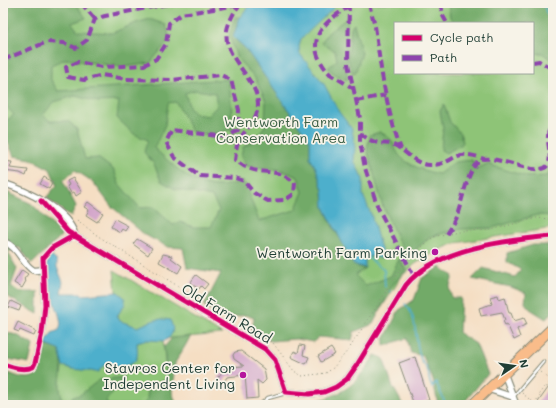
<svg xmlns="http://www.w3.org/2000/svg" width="556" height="408" viewBox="0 0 556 408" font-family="Mali,sans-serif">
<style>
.green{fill:#8ec477;stroke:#568056;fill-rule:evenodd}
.forest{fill:#72aa68;stroke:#48744e;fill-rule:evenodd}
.water{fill:#4dafcc;stroke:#367680}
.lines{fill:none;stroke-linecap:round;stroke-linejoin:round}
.stream{stroke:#4dafcc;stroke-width:1.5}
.building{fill:#d3a6ca}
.service-casing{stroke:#8a8e7c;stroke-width:4.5}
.minor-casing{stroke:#8a8e7c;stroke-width:8}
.trunk-casing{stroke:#8a8e7c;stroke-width:11}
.path{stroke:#8a8e7c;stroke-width:1;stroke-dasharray:1 3;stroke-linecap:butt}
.service{stroke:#fff;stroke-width:2.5}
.minor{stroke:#fff;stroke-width:5.5}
.trunk{stroke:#f9bc8a;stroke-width:9}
.quiet{stroke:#8e44ad;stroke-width:4;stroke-dasharray:8 4;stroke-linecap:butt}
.cycleway-casing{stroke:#f7f3e8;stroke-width:8}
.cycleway{stroke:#d6006c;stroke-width:5}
.poi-dot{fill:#b5179e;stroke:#f7f3e8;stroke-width:1.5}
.labels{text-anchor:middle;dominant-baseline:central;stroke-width:3.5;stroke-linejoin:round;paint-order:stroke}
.park-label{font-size:14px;fill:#3b5f45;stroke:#f7f3e8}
.poi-label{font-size:14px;fill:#1f3d34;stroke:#f7f3e8;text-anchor:end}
.street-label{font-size:14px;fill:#1f3d34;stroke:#f7f3e8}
</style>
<rect width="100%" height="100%" fill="#f7f3e8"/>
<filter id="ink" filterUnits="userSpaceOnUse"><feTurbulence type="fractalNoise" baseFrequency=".025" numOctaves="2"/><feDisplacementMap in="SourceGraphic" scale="8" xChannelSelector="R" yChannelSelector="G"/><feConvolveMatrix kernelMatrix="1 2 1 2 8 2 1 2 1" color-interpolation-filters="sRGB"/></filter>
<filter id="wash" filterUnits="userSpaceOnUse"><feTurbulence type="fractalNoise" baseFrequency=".012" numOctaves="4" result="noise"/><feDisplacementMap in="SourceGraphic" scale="16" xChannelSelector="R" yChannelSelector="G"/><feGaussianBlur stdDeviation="0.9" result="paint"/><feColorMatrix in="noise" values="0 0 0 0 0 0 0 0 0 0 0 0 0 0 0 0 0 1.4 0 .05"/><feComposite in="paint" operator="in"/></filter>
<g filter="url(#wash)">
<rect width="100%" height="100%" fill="#f5dec3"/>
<path class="green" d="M 3,3 L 553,3 L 553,228 L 456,243 L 441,249 L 415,264 L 402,276 L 379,312 L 225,272 L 116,203 L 99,172 L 8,119 L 3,123 ZM 395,23 L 533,23 L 533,73 L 395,73 Z
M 114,270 L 222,334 L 163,339 L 168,392 L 173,405 L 3,405 L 3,376 L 7,378 L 9,373 C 14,375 21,380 27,379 C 43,378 45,354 47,342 L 120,336 Z"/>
<path class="forest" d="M 3,3 L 75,3 L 86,18 L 72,23 L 78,31 L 112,33 L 136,23 L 150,19 L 166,25 L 170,39 L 150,63 L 124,67 L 65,59 L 51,65 L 51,80 L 58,91 L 229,79 L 233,129 L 210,135 L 192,132 L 176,102 L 168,103 L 165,125 L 154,148 C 173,165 191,185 217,186 C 225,186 235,183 242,182 L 245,184 L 259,221 L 295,210 L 303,192 L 298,177 L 281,170 L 246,166 L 241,157 L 243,147 L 252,142 L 265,126 L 266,101 L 255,78 L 237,58 L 229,35 L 235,17 L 240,17 L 233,37 L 245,48 L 310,141 L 310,158 L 316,168 L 323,190 L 324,207 L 333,227 L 358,267 L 365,268 L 355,275 L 366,286 L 391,276 L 399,259 L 406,270 L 392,286 L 373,324 L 354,332 L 352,340 L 319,337 L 313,342 L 296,339 L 271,341 L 252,330 L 254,318 L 246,315 L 226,318 L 204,306 L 221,273 L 187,268 L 183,248 L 168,247 L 145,235 L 111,206 L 93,182 L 75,170 L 63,181 L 76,206 L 71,217 L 46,198 L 57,185 L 50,169 L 31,159 L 14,156 L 3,132 L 3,123 L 14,115 L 3,103 L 3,30 L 10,28 L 3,19 ZM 196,90 L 215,93 L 217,106 L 208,116 L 195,114 L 190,109 L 185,93 ZM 75,96 L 98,102 L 119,101 L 117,118 L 134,134 L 148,140 L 144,152 L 154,164 L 161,181 L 175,189 L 212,197 L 219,210 L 211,227 L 194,227 L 180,222 L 173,225 L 153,207 L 140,208 L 119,184 L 114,170 L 98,158 L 85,159 L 77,129 L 68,121 L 50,121 L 43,115 L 54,102 Z
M 448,3 L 553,3 L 553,60 L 542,53 L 533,54 L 533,23 L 454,23 L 450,17 Z
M 348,17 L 346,42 L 347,80 L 336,75 L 328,68 L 337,60 L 335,51 L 321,43 L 328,33 Z
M 354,24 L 362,53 L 355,73 L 352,72 L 348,58 L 351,27 Z
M 444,104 L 450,122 L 460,133 L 463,142 L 461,145 L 446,153 L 441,150 L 443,128 L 440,111 Z
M 380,132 C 397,141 390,142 399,155 C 407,165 427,172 439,174 L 455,162 L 472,160 L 477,169 L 487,164 L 528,177 L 547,176 L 553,166 L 553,216 L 537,215 L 492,228 L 461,229 L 432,236 L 406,257 L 383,207 L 367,149 L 370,135 Z
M 3,190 L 32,204 L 62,235 L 32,264 L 19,247 L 8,252 L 17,269 L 11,286 L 19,292 L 38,292 L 38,314 L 3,294 Z
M 533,245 L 553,245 L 553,312 L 546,319 L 530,309 L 525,303 L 526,293 L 511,287 L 472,279 L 483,268 L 515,277 L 521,270 L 507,262 L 507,253 Z
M 440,267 L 453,276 L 449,289 L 452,298 L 461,298 L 459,333 L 476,344 L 488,374 L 462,405 L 438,405 L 433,380 L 423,356 L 411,353 L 407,338 L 384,346 L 384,340 L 399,310 L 414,300 L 422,278 Z
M 3,332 L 17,335 L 33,345 L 29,363 L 3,358 Z
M 191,336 L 175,363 L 172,392 L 177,405 L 142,405 L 147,400 L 148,387 L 167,379 L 164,347 L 172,338 Z
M 46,346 L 57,348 C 67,360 59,375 60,389 C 61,394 62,400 63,405 L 3,405 L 3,376 L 7,378 L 9,373 C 38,386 41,372 46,346 Z
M 375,355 L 383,358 L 392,385 L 403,405 L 292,405 C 297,402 308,402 315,401 C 348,393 357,382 375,355 Z
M 124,377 L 106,401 L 108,405 L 72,405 L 72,397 L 80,395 L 99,380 Z"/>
<path class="water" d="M 251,3 L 339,3 L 301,39 L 299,47 L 300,54 L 324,84 L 339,112 L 352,129 L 355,148 L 354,161 L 363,179 L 363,195 L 371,214 L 382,253 L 381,258 L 365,256 L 365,268 L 353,264 L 324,207 L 323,190 L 316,168 L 310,158 L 310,141 L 245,48 L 233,37 L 240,17 Z
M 50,255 L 57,261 L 57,267 L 63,282 L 61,293 L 78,293 L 83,295 L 118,292 L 125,298 L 125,304 L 117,316 L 120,321 L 138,327 C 149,322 158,317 170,320 C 175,330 173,335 165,341 L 147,340 L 137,343 C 137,347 138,353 137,357 C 133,369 114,367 104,365 L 98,372 L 73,369 L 63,366 L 59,350 L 44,344 L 52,333 L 59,330 C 68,316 35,279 50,255 Z"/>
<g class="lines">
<path class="stream" d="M 544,3 L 546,12 L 553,24
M 366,256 L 384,270 L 385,287
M 390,291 L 390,292
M 405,304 C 419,317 414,346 422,362 C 423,364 426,366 427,369 C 430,375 428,381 432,387 L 436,382 L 446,405"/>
</g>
<g id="blocks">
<path class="building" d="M 3,161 L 12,162 L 10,168 L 28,170 L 26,176 L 20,173 L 3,171 Z
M 44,177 L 53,182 L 49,189 L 40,184 Z
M 73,178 L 82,192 L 76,196 L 74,192 L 71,193 L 67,186 L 69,185 L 67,181 Z
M 88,202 L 103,213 L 97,222 L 86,215 L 89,210 L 84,207 Z
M 115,219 L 128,226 L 125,231 L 122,229 L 120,232 L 111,227 Z
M 137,239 L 152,248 L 148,255 L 133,244 Z
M 163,254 L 172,256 L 171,258 L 182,266 L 178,273 L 159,262 Z
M 22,270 L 28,274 L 24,279 L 26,281 L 22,288 L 14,283 Z
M 196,275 L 208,284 L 204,289 L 201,286 L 199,289 L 190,283 Z
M 498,295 L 499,299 L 505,297 L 509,313 L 511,313 L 514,321 L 524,318 L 527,324 L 517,329 L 520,337 L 514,340 L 507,324 L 505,325 L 503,321 L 505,320 L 502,312 L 481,316 L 479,308 L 492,304 L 490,297 Z
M 11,301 L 21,306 L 19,311 L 8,307 Z
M 18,322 L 36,331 L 34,336 L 20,330 L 19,332 L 14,330 Z
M 300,345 L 305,346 L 303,355 L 309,357 L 306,364 L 291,357 L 294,351 L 298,353 Z
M 331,348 L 335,354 L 321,362 L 318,356 Z
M 241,351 L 264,369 L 266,380 L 262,384 L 257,380 L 258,398 L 247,399 L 245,375 L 227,377 L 223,383 L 218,380 L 218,377 L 227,367 L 244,366 L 234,359 L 233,355 L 235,352 Z
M 415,357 L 429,400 L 414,405 L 399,363 Z
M 553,381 L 553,398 L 548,405 L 536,405 Z"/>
</g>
</g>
<g filter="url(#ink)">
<use href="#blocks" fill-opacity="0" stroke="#8a8e7c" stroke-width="1"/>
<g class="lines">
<defs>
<path id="service" d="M 513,397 L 543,362
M 260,405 L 268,398 L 286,393"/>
<path id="minor" d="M 3,183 C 27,191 67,209 75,235
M 41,201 L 68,232 L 265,349 L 275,360 L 286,392 L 309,394 L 324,392 L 336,387 L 347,379 L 357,365 L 406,285 C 436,248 508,240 553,236
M 3,241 C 19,247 22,264 33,270 C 36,271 40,270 43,269
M 3,364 C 12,367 23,371 33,367 L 35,363 L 42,333 L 45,305 L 43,258 L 52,248 L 75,235
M 504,373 L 516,405
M 488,389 L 513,397"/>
<path id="trunk" d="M 472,405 L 553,327"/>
</defs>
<use href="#service" class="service-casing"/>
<use href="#minor" class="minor-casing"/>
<use href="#trunk" class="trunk-casing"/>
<path class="path" d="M 77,220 L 98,236 L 224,315 L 273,343 L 294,371 L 302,376 L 326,373 L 333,368 L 349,349 L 405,262 L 433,237 L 458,231 L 491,230 L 536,218 L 553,219
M 540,372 L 551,380
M 522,393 L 534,403 L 541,395 L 539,394 L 545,386 L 547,387 L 553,377"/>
<use href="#service" class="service"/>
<use href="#minor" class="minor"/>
<use href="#trunk" class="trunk"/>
<path class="quiet" d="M 81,3 L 95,19
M 349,3 L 348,64 L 360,118 L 360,142 L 365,168 L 378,208 L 414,276
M 369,3 C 371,13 375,23 376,33 C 381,72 387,112 401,149
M 441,3 L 443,16 L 447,23
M 239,5 L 181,14 L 169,23 L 166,44 L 156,59 L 144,65 L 102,67 L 78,62 L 66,67 L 68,77 L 84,80 L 102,75 L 126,79 L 171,80 L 221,75 L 231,80 L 239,110 L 238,130 L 228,137 L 172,130 L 166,142 L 174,157 L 199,176 L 235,178 L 244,181 L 254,193 L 268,201 L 285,200 L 294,194 L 295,183 C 276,166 263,176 246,167 C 242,166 239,162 235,160 C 236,155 236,149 237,145 C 243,129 257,124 258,105 C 258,74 214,55 230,21 C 233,14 236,8 242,3
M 350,6 C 332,17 309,32 318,56 C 321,63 325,69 330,74 C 338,79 347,84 354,89
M 3,60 L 47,42 L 64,43 L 76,48 L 87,40 L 95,19 L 105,16 L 173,3
M 533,62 L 539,61 L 553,69
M 356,101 L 386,95
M 360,133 C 366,138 372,142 379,143 C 383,144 388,143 391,144 C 407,149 414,166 432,165 C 456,164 452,147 484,159
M 446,234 C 450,228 454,222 457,215 C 462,203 469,161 483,159 C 499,156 538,177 547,166 C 553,159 547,144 548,136 C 548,131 551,126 553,122"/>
<defs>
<path id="cycleway" d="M 41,201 L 68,232 L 265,349 L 275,360 L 286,392 L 309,394 L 324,392 L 336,387 L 347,379 L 357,365 L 406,285 C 436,248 508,240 553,236
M 3,364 C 12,367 23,371 33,367 L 35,363 L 42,333 L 45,305 L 43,258 L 52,248 L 75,235"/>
</defs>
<use href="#cycleway" class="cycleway-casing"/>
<use href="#cycleway" class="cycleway"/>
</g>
</g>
<g class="poi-dot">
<circle cx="435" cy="252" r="4"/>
<circle cx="243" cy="375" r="4"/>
</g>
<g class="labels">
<g class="park-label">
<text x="281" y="121">Wentworth Farm<tspan x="281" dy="16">Conservation Area</tspan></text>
</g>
<g class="poi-label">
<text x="427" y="252">Wentworth Farm Parking</text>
<text x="235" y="367">Stavros Center for<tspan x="235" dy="16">Independent Living</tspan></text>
</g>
<g class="street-label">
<text transform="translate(227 313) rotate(31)">Old Farm Road</text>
</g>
</g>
<rect width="556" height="408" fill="none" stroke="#f7f3e8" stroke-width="16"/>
<rect x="394" y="22" width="140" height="52" fill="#f7f3e8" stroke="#a1aaa0"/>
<rect x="402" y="35" width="20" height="6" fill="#d6006c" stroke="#a1aaa0"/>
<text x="430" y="42" font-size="12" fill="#1f3d34">Cycle path</text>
<rect x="402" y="55" width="20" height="6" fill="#8e44ad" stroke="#a1aaa0"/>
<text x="430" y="62" font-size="12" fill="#1f3d34">Path</text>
<g transform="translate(514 366) rotate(77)" stroke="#f7f3e8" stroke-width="3" paint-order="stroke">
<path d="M0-3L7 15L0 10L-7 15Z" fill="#1f3d34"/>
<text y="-6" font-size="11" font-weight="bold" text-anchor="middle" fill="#1f3d34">N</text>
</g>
</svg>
